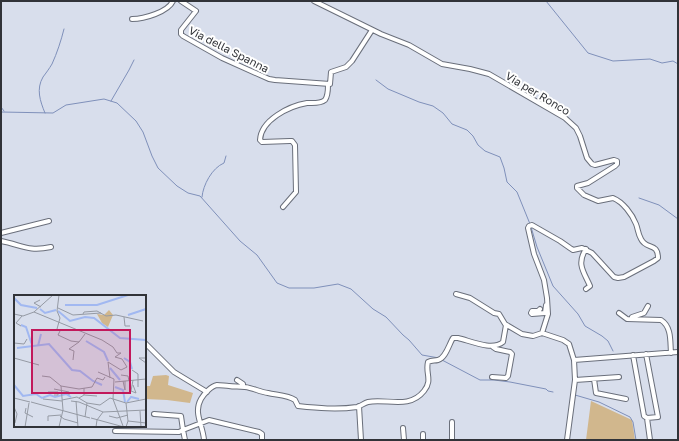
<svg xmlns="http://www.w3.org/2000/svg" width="679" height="441" viewBox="0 0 679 441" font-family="'Golos Text',sans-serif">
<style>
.green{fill:#d1b78d}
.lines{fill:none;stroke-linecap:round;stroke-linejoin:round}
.stream{stroke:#7f90ba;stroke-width:1}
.minor-casing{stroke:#6a6f7b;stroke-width:6}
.minor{stroke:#fff;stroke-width:4}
.labels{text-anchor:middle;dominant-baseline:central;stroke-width:4;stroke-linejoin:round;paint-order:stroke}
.street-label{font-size:11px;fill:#313338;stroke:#fff}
.inset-river{fill:none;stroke:#a1b8f1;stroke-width:2}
.inset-road{fill:none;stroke:#959aa4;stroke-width:1}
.view{fill:#c2185b;fill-opacity:0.15;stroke:#c2185b;stroke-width:2}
.inset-edge{fill:none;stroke:#313338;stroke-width:2}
</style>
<rect width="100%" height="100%" fill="#d8deec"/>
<path class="green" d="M 166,375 L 169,376 L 168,385 L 193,393 L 190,403 L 167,400 L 145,399 L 145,386 L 150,386 L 153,376 Z
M 591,401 L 632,420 L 635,440 L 586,440 Z"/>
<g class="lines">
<path class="stream" d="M 546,1 L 588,53 L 613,61 L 650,59 L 662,63 L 673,61 L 678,64
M 376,80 L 388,89 L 419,102 L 433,106 L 443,113 L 452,124 L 467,130 L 473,136 L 478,145 L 485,151 L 500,157 L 504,168 L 507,182 L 517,192 L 530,224
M 111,101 L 129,70 L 134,60
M 1,107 L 4,111
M 1,112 L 53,113 L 66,105 L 104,99 L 117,103 L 136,121 L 143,132 L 152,156 L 158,168 L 177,186 L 188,193 L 200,196 L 240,241 L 257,255 L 277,283 L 289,288 L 314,288 L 338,284 L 351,289 L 373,309 L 386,317 L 403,335 L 409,340 L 422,355 L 439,358
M 45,113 C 40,101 36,89 43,77 C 46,73 49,69 52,64 C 57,53 61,41 64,29
M 202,197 C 203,185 212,168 224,163 L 226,156
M 639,198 L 659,205 L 678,219
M 531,227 L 537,247 L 553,286 L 578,314 L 585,326 L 602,336 L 608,341 L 613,351
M 442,360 L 480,380 L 494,380 L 510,382 L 546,389 L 548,391 L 553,392
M 575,395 L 599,402 L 630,417 L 633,422 L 636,440"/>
<defs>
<path id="minor" d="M 181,1 L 196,11 L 181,30 L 181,34 L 183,36 L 222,58 L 269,79 L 275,80 L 330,84 L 331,72 L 346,67 L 352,61 L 372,30
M 314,1 L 381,34 L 409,45 L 442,64 L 470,69 L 489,74 L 565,118 L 576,128 L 580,136 L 587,158 L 592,164 L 595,165 L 614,160 L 617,161 L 617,164 L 615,166 L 588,183 L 577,186 L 577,188 L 584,195 L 598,201 L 613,198 C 623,202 632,214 636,224 C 638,229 638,234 641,239 C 646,250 658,242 658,258 L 654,261 L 624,277 L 618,278 L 614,277 L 592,253 L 582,248 L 573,250 L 570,248 L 560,241 L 532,225 L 529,226 L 528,228 L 534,254 L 544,280 L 547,298 L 548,314 L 542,333
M 132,19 C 144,19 168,12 173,1
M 283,207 L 296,192 L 295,145 L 292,141 L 290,141 L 262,142 L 260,140 C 261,120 289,106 307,103 C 313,103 320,104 325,100 C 328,96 328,89 328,85
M 1,233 L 49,221
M 1,241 C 22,245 28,252 51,247
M 586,249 C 576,264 584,272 590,286 L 586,289
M 456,294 L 470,298 L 494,313 L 499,314 L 505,324 L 522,334 L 533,336 L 542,333 L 563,340 L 569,344 L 574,360 L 575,380 L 567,440
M 540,309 L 538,311 L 532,311 L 531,313 L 532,314 L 545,313 L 546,305
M 619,313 L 627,319 L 661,320 C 672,327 670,342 671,353
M 632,317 L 644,313 L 648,306
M 145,343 L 174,372 L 207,392
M 633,355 L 644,416 L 647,418 L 658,417 L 646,354
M 574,360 L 678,352
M 492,377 L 506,378 L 508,376 L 512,354 L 510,352 L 496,349 L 493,347
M 594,379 L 596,393 L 626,399
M 237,380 L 243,384 L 243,386
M 575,380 L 619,377
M 359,406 L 361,440
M 154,414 L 181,416 L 183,430 L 209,420 L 259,432 L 262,434 L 262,440
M 647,418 L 650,440
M 403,428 L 404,440
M 115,431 L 179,432 L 183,430 L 185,440
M 423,434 L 423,440
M 204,440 C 203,425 193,413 201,399 C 204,394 211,386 217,385 C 221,385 226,386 229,386 C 234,387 240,386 245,387 C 253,388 260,392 268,393 C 276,395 288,395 295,400 C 296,402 297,404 298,406 C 317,408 337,410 357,407 C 361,406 364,403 368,402 C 386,398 409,410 424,391 C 433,380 425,373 428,362 C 432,360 434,361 438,360 C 446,358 449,344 453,338 L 458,338 C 471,341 492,351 503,342 L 506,325
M 452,440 L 452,422"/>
</defs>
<use href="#minor" class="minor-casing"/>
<use href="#minor" class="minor"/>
</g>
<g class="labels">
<g class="street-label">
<text transform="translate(229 49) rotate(27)">Via della Spanna</text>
<text transform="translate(538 93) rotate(31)">Via per Ronco</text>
</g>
</g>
<g transform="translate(14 295)">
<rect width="132" height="132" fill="#d8deec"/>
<path d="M 95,15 L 99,20 L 94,32 L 88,28 L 83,19 L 90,20 Z" fill="#d1b78d"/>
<path class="inset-river" d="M 0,3 L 7,10 L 23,13M 51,10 L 83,10 L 114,0M 26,14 L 31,18 L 42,15M 44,16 L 56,26 L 71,22 L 80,23 L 106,43 L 132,45M 114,20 L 132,14M 7,30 L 12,32 L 18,50M 72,46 L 90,57 L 94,66M 24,51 L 27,39M 3,53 L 35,49 L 58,75 L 66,76 L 79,86 L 88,90M 110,63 L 116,67 L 118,74M 96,73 L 106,85M 0,90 L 9,101 L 22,99 L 28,103 L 36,100 L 41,102 L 52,99 L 57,102M 101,92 L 109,95 L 111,107M 113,107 L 117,102 L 125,104"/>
<path class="inset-road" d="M 26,5 L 20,8 L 27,12M 44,13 L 59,20 L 87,18M 20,17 L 88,45 L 99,52 L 103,58 L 107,58 L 101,62 L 108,64 L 113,72 L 107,75 L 94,67 L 96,83M 0,19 L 9,21 L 20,17 L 39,0M 69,19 L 70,17 L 83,16 L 92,21 L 102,20 L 129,26M 110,22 L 111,31 L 116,31M 7,31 L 2,28 L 8,21M 43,34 L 46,36 L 44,40 L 57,46 L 65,47 L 71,39M 43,34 L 46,23 L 43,16 L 45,0M 0,48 L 10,49 L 13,44M 0,63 L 25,70M 132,63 L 125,63 L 132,68M 59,65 L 60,56 L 55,54 L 65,47M 118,75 L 124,79 L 124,92M 84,77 L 100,84 L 99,104 L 109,131M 107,80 L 114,81 L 115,86M 28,81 L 36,82 L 47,91 L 65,94 L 78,92 L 83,83 L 89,85 L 91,82M 119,85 L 117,96 L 122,98 L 119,90M 109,86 L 111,95 L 111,86M 101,87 L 132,84M 40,94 L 55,97 L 55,100M 34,97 L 44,97 L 44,100 L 40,100M 70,100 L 83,101M 0,103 L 16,107M 65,103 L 70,100 L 70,93M 29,104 L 48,106M 48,105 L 63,102 L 73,108 L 86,110 L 96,103 L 112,108 L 132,104M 57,106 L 65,107 L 89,117 L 132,115M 62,106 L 64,132M 17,107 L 76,123M 0,112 L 3,119 L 1,128M 12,113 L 11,118 L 19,122M 126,116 L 127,132M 46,121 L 50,124 L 64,128M 95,121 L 103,123 L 114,120M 71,122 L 73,108M 77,123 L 110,132M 34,126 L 34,121 L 47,120M 114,126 L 132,128M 11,132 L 15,108M 45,132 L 49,115 L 47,91M 82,132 L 83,125 L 89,117M 112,132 L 114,126 L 112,108"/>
<path class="view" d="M 18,35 L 116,35 L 116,98 L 18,98 Z"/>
<rect width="132" height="132" class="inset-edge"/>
</g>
<rect width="679" height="441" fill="none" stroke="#313338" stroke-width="4"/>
</svg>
